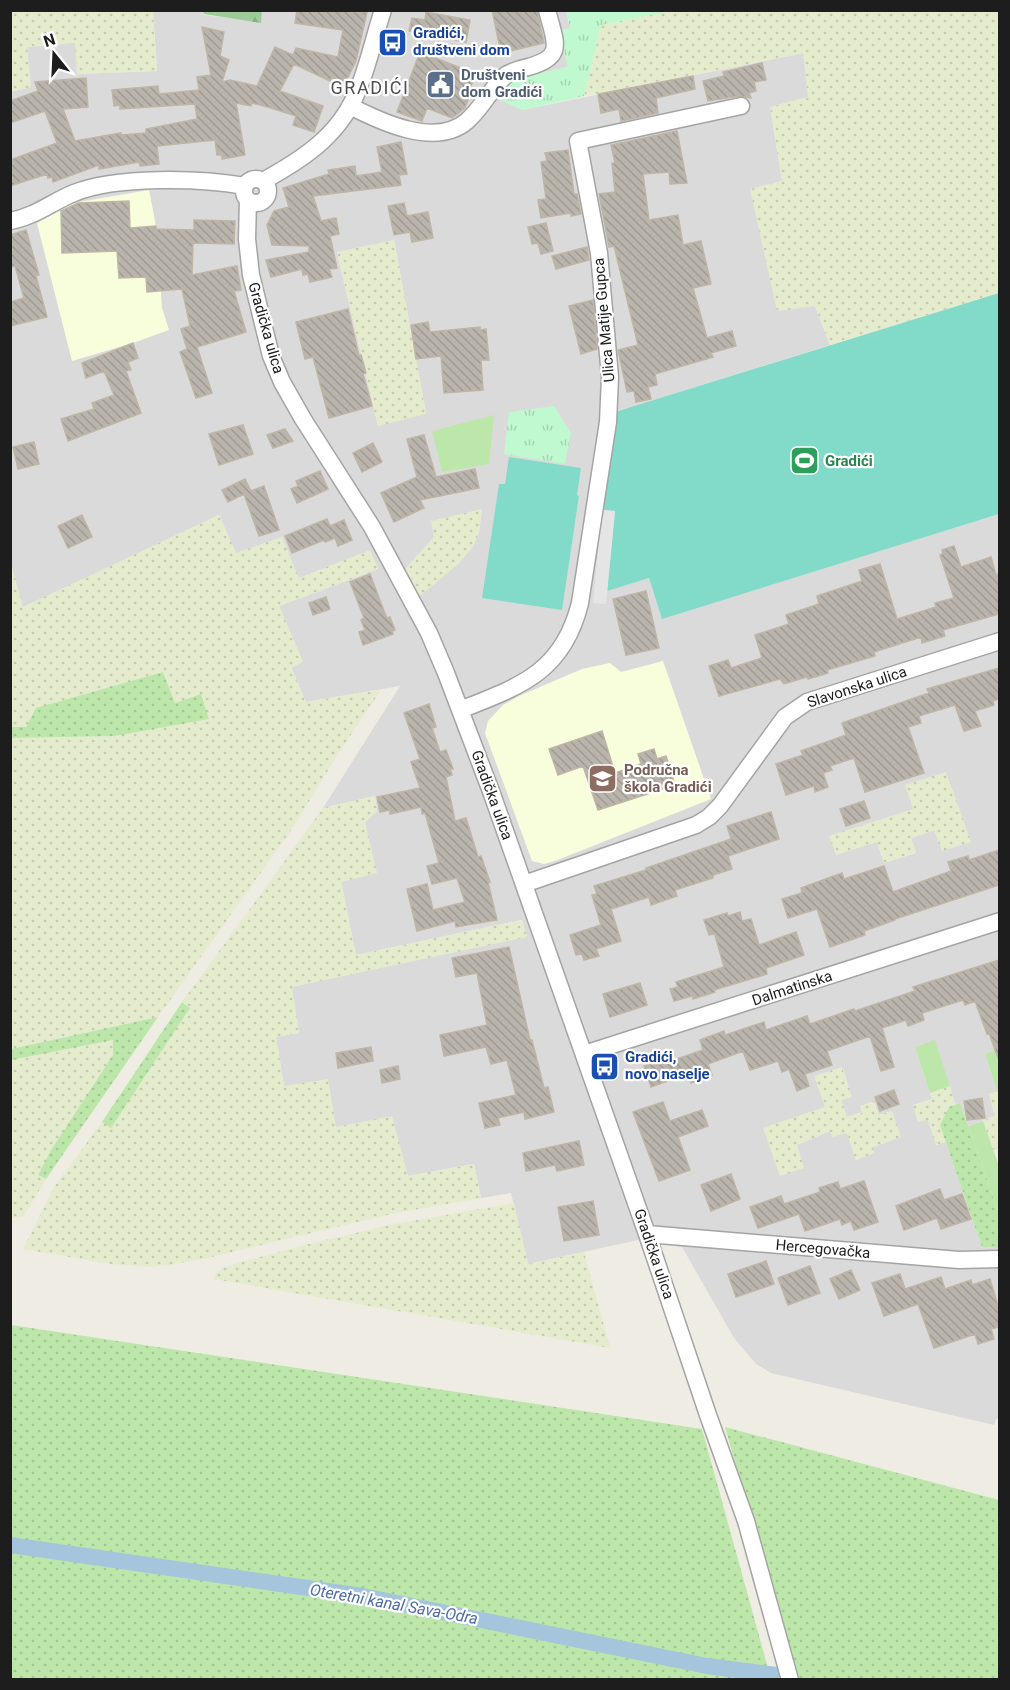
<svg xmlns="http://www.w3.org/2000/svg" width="1010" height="1690" viewBox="0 0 1010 1690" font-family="Roboto,sans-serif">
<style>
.residential{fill:#dbdada;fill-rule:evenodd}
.education{fill:#f8fedc}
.farmland{fill:url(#farmland-dots)}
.grass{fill:url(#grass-dots)}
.forest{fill:url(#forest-firs)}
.park{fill:url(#park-tufts)}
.garden{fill:#bde7aa}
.pitch{fill:#82dbc9}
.parking{fill:#e5e5e5}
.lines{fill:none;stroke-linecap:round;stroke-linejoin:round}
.canal{stroke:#a4c5db;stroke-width:16}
.building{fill:url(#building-back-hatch);stroke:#bfb5a6;stroke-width:1.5}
.minor-casing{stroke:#a4a4a4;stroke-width:19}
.minor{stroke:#fff;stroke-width:16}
.labels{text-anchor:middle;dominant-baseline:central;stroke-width:4.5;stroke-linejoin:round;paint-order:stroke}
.transit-label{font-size:15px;font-weight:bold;fill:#164399;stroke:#fff;text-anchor:start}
.service-label{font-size:15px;font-weight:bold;fill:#4e5e75;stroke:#fff;text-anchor:start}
.street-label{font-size:15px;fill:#1d1d1d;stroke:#fff}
.leisure-label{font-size:15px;font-weight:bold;fill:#27864d;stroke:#fff;text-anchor:start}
.education-label{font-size:15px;font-weight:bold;fill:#785e54;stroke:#fff;text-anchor:start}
.water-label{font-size:16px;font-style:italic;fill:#4c6aaa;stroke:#fff}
.quarter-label{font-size:18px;letter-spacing:1.5px;fill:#505050;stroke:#fff}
</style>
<defs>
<pattern id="farmland-dots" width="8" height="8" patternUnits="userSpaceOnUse" patternTransform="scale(1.5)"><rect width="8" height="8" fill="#e5ecce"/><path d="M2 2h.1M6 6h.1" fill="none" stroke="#c4cab0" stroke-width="1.8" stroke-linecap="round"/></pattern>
<pattern id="grass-dots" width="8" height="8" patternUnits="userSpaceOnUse" patternTransform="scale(1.5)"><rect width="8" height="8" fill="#bde7aa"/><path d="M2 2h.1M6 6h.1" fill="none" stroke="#a2c692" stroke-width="1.8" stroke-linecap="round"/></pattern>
<pattern id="forest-firs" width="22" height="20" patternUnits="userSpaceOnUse" patternTransform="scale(1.5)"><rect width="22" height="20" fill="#9ecc99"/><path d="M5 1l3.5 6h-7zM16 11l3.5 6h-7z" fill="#88af83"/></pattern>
<pattern id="park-tufts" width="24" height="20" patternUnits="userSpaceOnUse" patternTransform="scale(1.5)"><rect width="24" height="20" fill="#c0f8cf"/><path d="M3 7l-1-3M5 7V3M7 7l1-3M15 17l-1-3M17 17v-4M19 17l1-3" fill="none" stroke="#a5d4b1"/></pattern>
<pattern id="building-back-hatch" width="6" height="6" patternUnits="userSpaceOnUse" patternTransform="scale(1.5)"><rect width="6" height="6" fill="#bab5ac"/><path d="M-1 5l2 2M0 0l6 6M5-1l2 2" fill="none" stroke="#9f9b94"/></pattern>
</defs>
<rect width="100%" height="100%" fill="#eeece3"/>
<path class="residential" d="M 262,10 L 566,11 L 570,28 L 559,31 L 568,67 L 511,78 L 522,110 L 804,53 L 809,97 L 770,107 L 782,181 L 750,189 L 815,306 L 830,345 L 615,412 L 615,511 L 608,590 L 649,578 L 662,618 L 999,514 L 999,1059 L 997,1051 L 985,1054 L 997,1092 L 989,1094 L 995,1116 L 968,1126 L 960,1103 L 955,1104 L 935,1041 L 915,1047 L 932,1099 L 913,1105 L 928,1119 L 936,1145 L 946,1142 L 982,1247 L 999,1248 L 1000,1419 L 996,1419 L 994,1425 L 771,1373 L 756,1364 L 734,1338 L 682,1247 L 638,1240 L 528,1264 L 511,1193 L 481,1198 L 474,1164 L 408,1176 L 336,1128 L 284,1086 L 276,1037 L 299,1033 L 291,987 L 527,936 L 521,920 L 356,955 L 341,881 L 365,822 L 377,811 L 375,796 L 323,808 L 400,686 L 306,702 L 291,667 L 303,662 L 279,606 L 378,569 L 370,551 L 299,578 L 236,553 L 219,515 L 22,608 L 10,560 L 10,92 L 31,87 L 27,47 L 76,42 L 77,74 L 157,71 L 153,11 L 203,11 L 204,15 L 261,22 ZM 394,240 L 426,413 L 378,425 L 337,253 ZM 500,484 L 579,496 L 561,610 ZM 482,509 L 479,532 L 459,563 L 419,595 L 406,569 L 434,537 ZM 913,809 L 970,842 L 935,830 L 911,838 L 916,853 L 884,863 L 877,842 ZM 843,1068 L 851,1096 L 841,1100 L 847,1117 L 862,1112 L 879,1115 L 891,1111 L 900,1137 L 872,1147 L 856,1160 L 847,1133 L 830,1131 L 797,1145 L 826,1107 Z"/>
<path class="education" d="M 149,190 L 156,226 L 162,308 L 169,330 L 133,343 L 72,361 L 37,223 L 73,203 Z
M 663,661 L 711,799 L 555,861 L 544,864 L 532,861 L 485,733 L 488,721 L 503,705 L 519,696 L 582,669 L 610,663 L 621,672 Z"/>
<path class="farmland" d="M 671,10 L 999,11 L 999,293 L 830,345 L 815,306 L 777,311 L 750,189 L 782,181 L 770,107 L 808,97 L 803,53 L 584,96 L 601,25 Z
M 10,11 L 153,11 L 157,71 L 77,74 L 75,43 L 27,47 L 31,87 L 11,92 Z
M 394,240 L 426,414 L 378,426 L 337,252 Z
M 482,509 L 479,532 L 473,547 L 459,563 L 420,596 L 406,568 L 434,537 L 431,521 Z
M 219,515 L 236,553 L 282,537 L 299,578 L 370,550 L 378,569 L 279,606 L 303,662 L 291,668 L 306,702 L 381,690 L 336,757 L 294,826 L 158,1017 L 11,1049 L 11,738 L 115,736 L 175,703 L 163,672 L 26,727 L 11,727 L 10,560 L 23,607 Z
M 946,772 L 971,842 L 942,851 L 934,830 L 911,838 L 916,852 L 884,863 L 877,842 L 836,855 L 829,836 L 913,809 L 905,785 Z
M 375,796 L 377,811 L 365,822 L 377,873 L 341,882 L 356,955 L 522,920 L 527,937 L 292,987 L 299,1033 L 276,1037 L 284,1086 L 328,1079 L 336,1127 L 392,1116 L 408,1176 L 474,1164 L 481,1198 L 391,1214 L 203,1259 L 169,1265 L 149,1267 L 110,1264 L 23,1249 L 54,1187 L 102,1122 L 111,1127 L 190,1007 L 182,1002 L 323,808 Z
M 113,1039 L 113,1055 L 51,1150 L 38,1174 L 46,1179 L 24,1216 L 11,1218 L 11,1060 Z
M 842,1067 L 852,1097 L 841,1100 L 847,1117 L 862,1113 L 860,1106 L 874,1101 L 879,1115 L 892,1111 L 901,1137 L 873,1147 L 874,1153 L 856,1160 L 847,1133 L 832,1137 L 830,1131 L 797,1145 L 804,1168 L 780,1176 L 763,1128 L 825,1107 L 814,1076 Z
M 950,1086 L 955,1104 L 949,1107 L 940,1125 L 946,1142 L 936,1145 L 928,1120 L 918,1122 L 913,1106 L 932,1099 L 930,1093 Z
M 999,1091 L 999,1149 L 994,1151 L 983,1121 L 995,1116 L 989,1094 Z
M 514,1203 L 528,1264 L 584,1252 L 610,1348 L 214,1279 L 216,1273 L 224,1267 L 300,1246 L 394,1224 Z"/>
<path class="grass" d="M 163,672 L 175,703 L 201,694 L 209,719 L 115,736 L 11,738 L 11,727 L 26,727 L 36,708 Z
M 182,1002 L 190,1008 L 111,1128 L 102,1122 Z
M 158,1017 L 46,1179 L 38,1175 L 51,1150 L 113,1055 L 113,1040 L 11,1060 L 11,1049 Z
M 960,1103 L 999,1214 L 999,1248 L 982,1247 L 940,1125 L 949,1107 Z
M 11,1325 L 702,1429 L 771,1679 L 11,1679 Z
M 725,1427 L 999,1500 L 999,1679 L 796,1679 Z"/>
<path class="forest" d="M 203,11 L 262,11 L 261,23 L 204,14 Z"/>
<path class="park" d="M 566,11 L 671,11 L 601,25 L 584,96 L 522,110 L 498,99 L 511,78 L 568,67 L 559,30 L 570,28 Z
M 554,406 L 571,433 L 565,464 L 504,454 L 509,412 Z"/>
<path class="garden" d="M 494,415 L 489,464 L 442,472 L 432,431 Z
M 935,1040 L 950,1086 L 930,1093 L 915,1047 Z
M 997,1050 L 999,1059 L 999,1091 L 997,1092 L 985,1054 Z
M 983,1121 L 999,1166 L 999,1214 L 968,1126 Z"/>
<path class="pitch" d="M 999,293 L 999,514 L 662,619 L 649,578 L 607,591 L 615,511 L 602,510 L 615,412 Z
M 509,457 L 581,468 L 577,495 L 579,496 L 562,610 L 482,598 L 499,484 L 505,484 Z"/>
<path class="parking" d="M 602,510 L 615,511 L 606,604 L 593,603 Z"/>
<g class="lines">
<path class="canal" d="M 10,1545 L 363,1596 L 707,1666 L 776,1675"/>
</g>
<path class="building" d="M 297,10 L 367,12 L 356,61 L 345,83 L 332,77 L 330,81 L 294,64 L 280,91 L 323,106 L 314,132 L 293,125 L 296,116 L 271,108 L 252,103 L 251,106 L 236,103 L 245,155 L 222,159 L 222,155 L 217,155 L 215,140 L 157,146 L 159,164 L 140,166 L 139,162 L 99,169 L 99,165 L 53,182 L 52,177 L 48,178 L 47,174 L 10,186 L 10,160 L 57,143 L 45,111 L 10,123 L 10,101 L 38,91 L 35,82 L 86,78 L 88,107 L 63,109 L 75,141 L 121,133 L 121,135 L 146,133 L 146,129 L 197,119 L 195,104 L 120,109 L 120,105 L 114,106 L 112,90 L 158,86 L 159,94 L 199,90 L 197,77 L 211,75 L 202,27 L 224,32 L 220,56 L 229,60 L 222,82 L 230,80 L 257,86 L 275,47 L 293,55 L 296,48 L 338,57 L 343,30 L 295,23 Z
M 492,10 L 537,10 L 544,43 L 501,53 Z
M 426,12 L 470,20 L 466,42 L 409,31 L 412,18 L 425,20 Z
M 420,52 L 476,74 L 467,95 L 470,95 L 465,108 L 452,118 L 427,108 L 422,121 L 397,112 Z
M 762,63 L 766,80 L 754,82 L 756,91 L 749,93 L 751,98 L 739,96 L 708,101 L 703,81 L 724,76 L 723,72 Z
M 693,76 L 695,89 L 656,98 L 658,113 L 621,121 L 619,109 L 601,113 L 598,94 Z
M 677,131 L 687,183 L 670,184 L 669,172 L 643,174 L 649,220 L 678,215 L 683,245 L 701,241 L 711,284 L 693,288 L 707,338 L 732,331 L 736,346 L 711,353 L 713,357 L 655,374 L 657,385 L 648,387 L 651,399 L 636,402 L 634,391 L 627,392 L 618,350 L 638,345 L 614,246 L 609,247 L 599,194 L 615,192 L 612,163 L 615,163 L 611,145 Z
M 401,142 L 407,174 L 399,175 L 401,185 L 313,196 L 321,221 L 336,218 L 339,234 L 330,236 L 337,268 L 329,269 L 332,277 L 310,282 L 308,274 L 303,275 L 302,269 L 271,277 L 266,260 L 309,252 L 309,246 L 272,245 L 267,225 L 274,211 L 289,207 L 283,188 L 329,174 L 328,170 L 355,166 L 356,176 L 382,172 L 377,147 Z
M 568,150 L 574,194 L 577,194 L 581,214 L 571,216 L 571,213 L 541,218 L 538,200 L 546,199 L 541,162 L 547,161 L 545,153 Z
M 129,201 L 130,228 L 156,226 L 156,229 L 194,230 L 194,220 L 235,221 L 234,244 L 193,243 L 192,275 L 237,266 L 241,290 L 234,291 L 246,332 L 197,347 L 212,393 L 196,398 L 180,352 L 187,349 L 181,329 L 190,326 L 182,289 L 147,292 L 146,277 L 119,278 L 117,251 L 62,253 L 61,211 L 78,203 Z
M 404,203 L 407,216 L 428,212 L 433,238 L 412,242 L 410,232 L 394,235 L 388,206 Z
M 546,223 L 553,251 L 541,254 L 538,243 L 532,244 L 528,227 Z
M 26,230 L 39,275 L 36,276 L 47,317 L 10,326 L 10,302 L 24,298 L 15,266 L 10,267 L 10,235 Z
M 587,247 L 589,260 L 556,269 L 552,256 Z
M 593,300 L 597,349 L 581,354 L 569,306 Z
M 348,309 L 359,356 L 361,355 L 366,373 L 363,374 L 372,406 L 329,418 L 313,357 L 305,359 L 296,322 Z
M 428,322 L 430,332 L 480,327 L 480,330 L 486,329 L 489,360 L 481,360 L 483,390 L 444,393 L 441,356 L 416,359 L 411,325 Z
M 133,343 L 138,358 L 128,362 L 131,370 L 126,371 L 141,413 L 68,441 L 61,419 L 94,409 L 92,403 L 114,395 L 104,371 L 86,378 L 82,363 Z
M 243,425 L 253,454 L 219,465 L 209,434 Z
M 285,429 L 293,441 L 273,448 L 267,435 Z
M 424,435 L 436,477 L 475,469 L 479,488 L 420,500 L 424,508 L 394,522 L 381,493 L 417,477 L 407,439 Z
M 34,442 L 39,464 L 18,469 L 13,447 Z
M 373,443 L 382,462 L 362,472 L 353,453 Z
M 320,471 L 328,489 L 297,503 L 291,489 L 298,486 L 296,481 Z
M 245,479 L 251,491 L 264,486 L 279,530 L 259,536 L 244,494 L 228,502 L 222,490 Z
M 82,515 L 92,537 L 68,548 L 58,526 Z
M 327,519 L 330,526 L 344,520 L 352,540 L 338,546 L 335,538 L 325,542 L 324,540 L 292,553 L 285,536 Z
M 954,546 L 961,567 L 991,557 L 996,575 L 999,574 L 999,614 L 943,630 L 945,636 L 922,643 L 921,637 L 874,652 L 875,656 L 827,670 L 828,673 L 808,679 L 807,677 L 784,684 L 780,679 L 719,696 L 709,666 L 728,660 L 731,668 L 762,658 L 755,635 L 789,624 L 786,615 L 819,604 L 817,596 L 862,581 L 859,570 L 880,564 L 897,619 L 936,607 L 935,603 L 954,598 L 940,555 L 943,553 L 942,550 Z
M 370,574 L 384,611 L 387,618 L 390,617 L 395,630 L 392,631 L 393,634 L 363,645 L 359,632 L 365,630 L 361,620 L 364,618 L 350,582 Z
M 646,591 L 659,648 L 626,655 L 613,599 Z
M 326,597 L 330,609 L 313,615 L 309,603 Z
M 999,668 L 999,699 L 993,701 L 994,705 L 975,711 L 981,726 L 964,731 L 955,705 L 919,716 L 921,723 L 908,727 L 924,773 L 865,792 L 854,758 L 830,766 L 832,770 L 823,773 L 828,787 L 815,792 L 814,786 L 786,795 L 776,764 L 803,755 L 801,751 L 846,735 L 842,723 L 929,693 L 927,689 Z
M 429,704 L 436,727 L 432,728 L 440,752 L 446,750 L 453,769 L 450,769 L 452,775 L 446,777 L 455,821 L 466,818 L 478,857 L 481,856 L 490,882 L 488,882 L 497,920 L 456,927 L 455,921 L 417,931 L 407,889 L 427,884 L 433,910 L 465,902 L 457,878 L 432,884 L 427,866 L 439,863 L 425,813 L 422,814 L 421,807 L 390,814 L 390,810 L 380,812 L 377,797 L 420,788 L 411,762 L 420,759 L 404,713 Z
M 602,731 L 615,773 L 641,764 L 638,754 L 654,749 L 657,759 L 666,756 L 675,785 L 598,810 L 583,766 L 558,775 L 549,749 Z
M 864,801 L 870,818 L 846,826 L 840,809 Z
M 771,812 L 779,839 L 728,856 L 732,869 L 713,875 L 713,878 L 675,890 L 677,896 L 651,905 L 649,897 L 611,909 L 621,941 L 596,949 L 599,956 L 584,960 L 582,954 L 576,955 L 570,935 L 601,925 L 592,895 L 597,894 L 594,886 L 646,870 L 646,868 L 731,839 L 727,826 Z
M 999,850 L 999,885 L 895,919 L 895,920 L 864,931 L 865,935 L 830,947 L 817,909 L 788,918 L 782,899 L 802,893 L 801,888 L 842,873 L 844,879 L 884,866 L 893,892 L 951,871 L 948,862 L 968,856 L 969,860 Z
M 740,912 L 742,921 L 751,919 L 759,945 L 796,932 L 804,955 L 766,968 L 767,974 L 714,990 L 715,992 L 693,999 L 692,996 L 674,1001 L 670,989 L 678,987 L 676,982 L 724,967 L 715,935 L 714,934 L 709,935 L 704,920 L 727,913 L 728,916 Z
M 509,947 L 530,1040 L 532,1040 L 544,1088 L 548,1087 L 554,1112 L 525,1119 L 524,1112 L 498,1118 L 500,1125 L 485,1128 L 479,1103 L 516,1095 L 507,1060 L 491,1064 L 486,1047 L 444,1056 L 440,1035 L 487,1025 L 477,973 L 456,977 L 452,958 Z
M 999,960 L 999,1058 L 998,1058 L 989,1033 L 987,1034 L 975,1001 L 965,1005 L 963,1000 L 922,1013 L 924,1020 L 908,1026 L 906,1020 L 882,1028 L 894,1067 L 881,1071 L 870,1036 L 827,1051 L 832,1065 L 805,1074 L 809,1086 L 797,1091 L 789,1069 L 782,1072 L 778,1061 L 750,1070 L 743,1051 L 708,1064 L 712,1075 L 691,1083 L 687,1074 L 651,1087 L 644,1066 L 670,1057 L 671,1061 L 703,1050 L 700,1040 L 724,1031 L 725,1035 L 764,1022 L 766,1030 L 807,1016 L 810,1024 L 854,1009 L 855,1011 L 915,991 L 913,987 Z
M 640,983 L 647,1005 L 610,1017 L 603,994 Z
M 371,1047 L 373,1061 L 338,1068 L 336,1053 Z
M 398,1066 L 400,1079 L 382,1083 L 380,1070 Z
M 894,1090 L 899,1104 L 880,1111 L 875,1097 Z
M 982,1098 L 985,1118 L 967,1120 L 964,1101 Z
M 663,1102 L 670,1121 L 702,1110 L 708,1126 L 678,1137 L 690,1170 L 659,1181 L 633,1112 Z
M 579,1141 L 584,1165 L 557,1171 L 555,1165 L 526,1171 L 523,1153 Z
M 731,1174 L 740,1199 L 711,1211 L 701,1185 Z
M 864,1181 L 878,1222 L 854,1230 L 851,1221 L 842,1225 L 840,1219 L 805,1231 L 799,1214 L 758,1228 L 750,1207 L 781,1196 L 784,1204 L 820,1192 L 819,1188 L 838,1182 L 840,1189 Z
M 940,1189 L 944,1200 L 962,1194 L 971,1219 L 941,1229 L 937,1218 L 904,1230 L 896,1206 Z
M 593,1201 L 599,1235 L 564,1241 L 558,1207 Z
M 766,1261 L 774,1284 L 736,1297 L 728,1274 Z
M 810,1266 L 820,1293 L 788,1305 L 778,1278 Z
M 851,1270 L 860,1290 L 839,1299 L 830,1279 Z
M 900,1274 L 905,1289 L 941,1277 L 945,1289 L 971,1280 L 972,1285 L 990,1279 L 999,1309 L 999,1327 L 991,1329 L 994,1339 L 978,1344 L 975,1334 L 934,1348 L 918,1304 L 884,1316 L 872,1283 Z"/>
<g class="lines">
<defs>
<path id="minor" d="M 350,106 C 381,122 436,148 467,121 C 482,108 491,88 506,75 C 512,71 520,69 528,67 C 566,57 555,42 547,10
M244 191a12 12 0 1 1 24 0a12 12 0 1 1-24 0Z
M 263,181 C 307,157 344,132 361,82 C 370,58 375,34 383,10
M 248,200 L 247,239 L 251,275 L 271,356 L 282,382 L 303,419 L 372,527 L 429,633 L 446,673 L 492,794 L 647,1234 L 708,1415 L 746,1521 L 790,1680
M 10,221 C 34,217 52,202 74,193 C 116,176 199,178 245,186
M 460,710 C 521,686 563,672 580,603 L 608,422 L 610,377 L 599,253 L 578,141 L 741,106
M 524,884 L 696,825 L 709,817 L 720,806 L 785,717 L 807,702 L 1000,641
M 584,1054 L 1000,921
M 647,1234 L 959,1260 L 1000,1259"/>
</defs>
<use href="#minor" class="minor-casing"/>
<use href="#minor" class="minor"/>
</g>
<defs>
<symbol id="bus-square" viewBox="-11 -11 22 22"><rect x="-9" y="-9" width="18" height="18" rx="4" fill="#1a4fb4" stroke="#fff"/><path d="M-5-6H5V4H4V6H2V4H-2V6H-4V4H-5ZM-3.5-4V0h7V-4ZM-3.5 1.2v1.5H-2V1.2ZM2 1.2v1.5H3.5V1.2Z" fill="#fff"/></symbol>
<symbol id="civic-square" viewBox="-11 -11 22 22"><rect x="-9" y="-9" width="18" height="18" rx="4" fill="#5c6f8a" stroke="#fff"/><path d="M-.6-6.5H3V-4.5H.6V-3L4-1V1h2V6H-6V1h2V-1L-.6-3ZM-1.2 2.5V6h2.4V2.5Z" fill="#fff"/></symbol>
<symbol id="stadium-square" viewBox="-11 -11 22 22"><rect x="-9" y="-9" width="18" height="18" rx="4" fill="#2e9e5b" stroke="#fff"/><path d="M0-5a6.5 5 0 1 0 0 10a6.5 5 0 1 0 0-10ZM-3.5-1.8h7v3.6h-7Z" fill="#fff"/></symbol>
<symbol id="school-square" viewBox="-11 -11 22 22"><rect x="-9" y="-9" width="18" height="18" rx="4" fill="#8d6e63" stroke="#fff"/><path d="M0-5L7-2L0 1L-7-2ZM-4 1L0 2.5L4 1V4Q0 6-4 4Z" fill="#fff"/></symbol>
</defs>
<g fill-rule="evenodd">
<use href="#bus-square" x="376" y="26" width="33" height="33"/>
<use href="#civic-square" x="424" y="68" width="33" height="33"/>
<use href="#stadium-square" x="788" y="444" width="33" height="33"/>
<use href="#school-square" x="586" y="762" width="33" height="33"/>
<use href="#bus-square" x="588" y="1050" width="33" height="33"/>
</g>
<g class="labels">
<g class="transit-label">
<text x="413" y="33">Gradići,<tspan x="413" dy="17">društveni dom</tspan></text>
<text x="625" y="1057">Gradići,<tspan x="625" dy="17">novo naselje</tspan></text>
</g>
<g class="service-label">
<text x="461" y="75">Društveni<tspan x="461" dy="17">dom Gradići</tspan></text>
</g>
<g class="street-label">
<text transform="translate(604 320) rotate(-95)">Ulica Matije Gupca</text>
<text transform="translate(266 328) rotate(74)">Gradička ulica</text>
<text transform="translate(857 687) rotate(-18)">Slavonska ulica</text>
<text transform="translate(492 795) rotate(70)">Gradička ulica</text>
<text transform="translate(792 988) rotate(-18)">Dalmatinska</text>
<text transform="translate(823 1249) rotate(5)">Hercegovačka</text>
<text transform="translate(654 1254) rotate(71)">Gradička ulica</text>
</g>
<g class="leisure-label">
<text x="825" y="461">Gradići</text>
</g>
<g class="education-label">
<text x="624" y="770">Područna<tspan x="624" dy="17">škola Gradići</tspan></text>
</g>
<g class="water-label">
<text transform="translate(394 1604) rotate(10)">Oteretni kanal Sava-Odra</text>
</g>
<g class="quarter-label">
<text x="370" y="87">GRADIĆI</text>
</g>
</g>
<rect width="1010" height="1690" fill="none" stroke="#1d1d1d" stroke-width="24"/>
<g transform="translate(54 54) rotate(342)" stroke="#ffffff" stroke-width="4.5" paint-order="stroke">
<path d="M0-4.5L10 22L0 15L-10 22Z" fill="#1d1d1d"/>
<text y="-9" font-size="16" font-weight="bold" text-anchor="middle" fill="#1d1d1d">N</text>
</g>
</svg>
